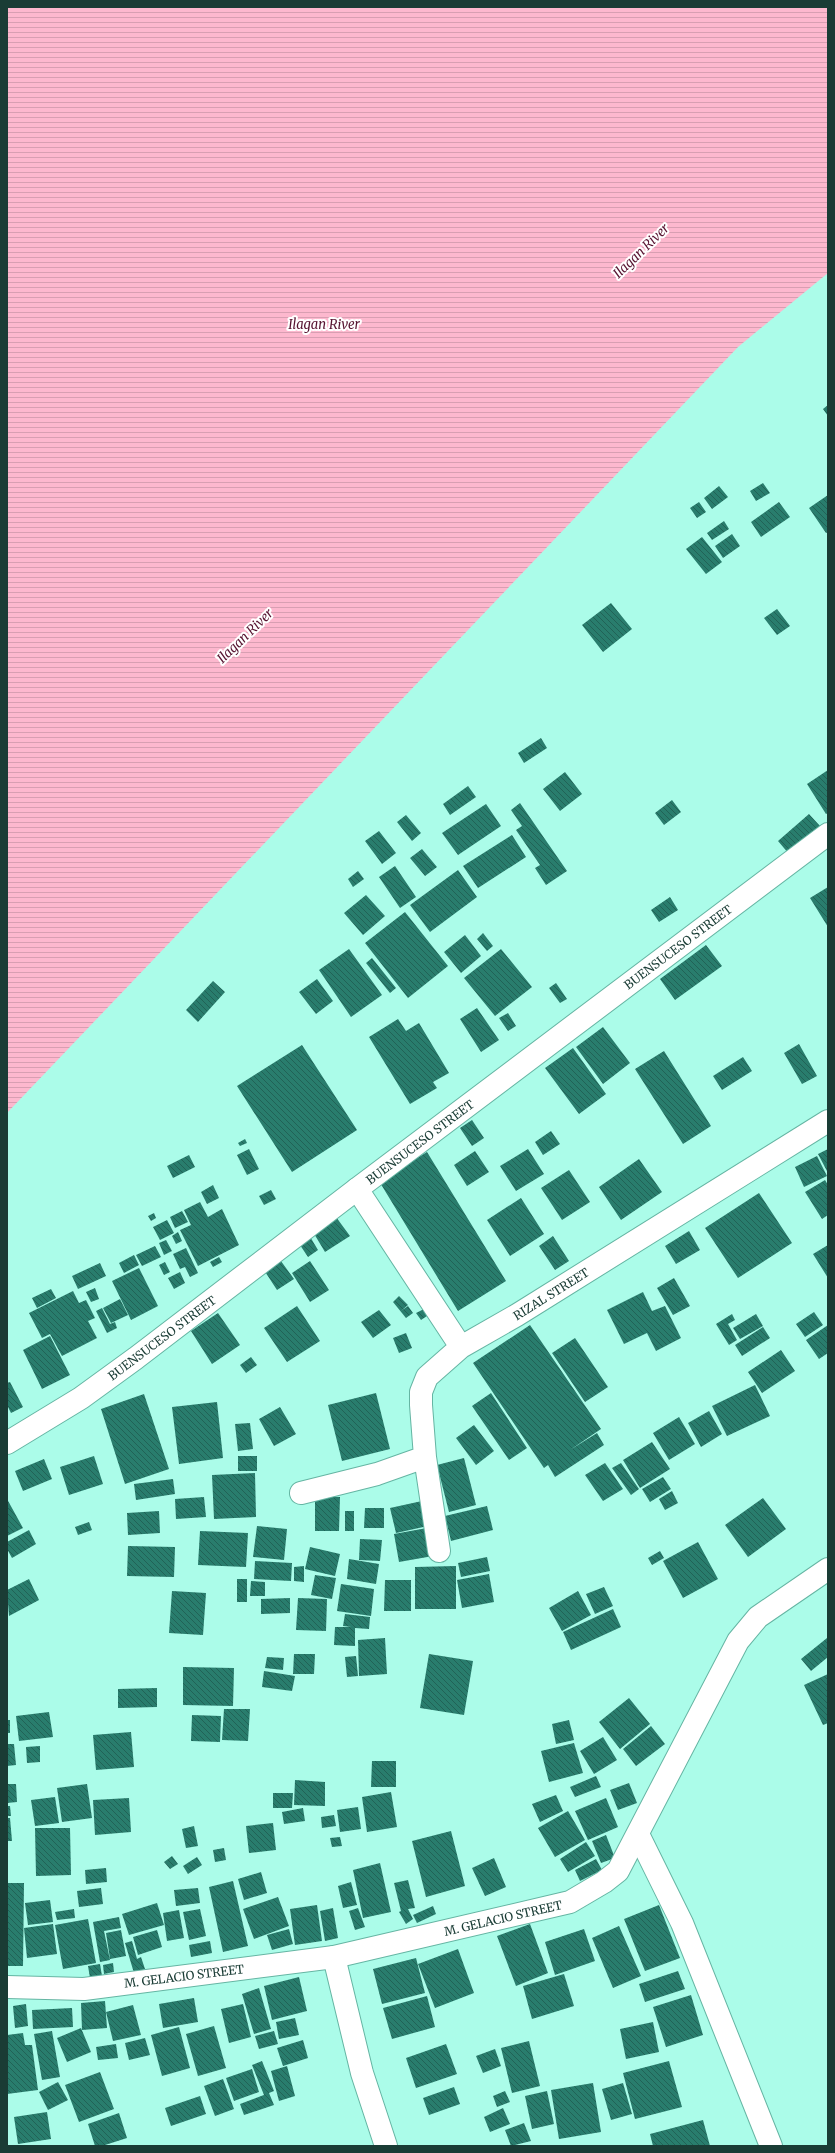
<svg xmlns="http://www.w3.org/2000/svg" width="835" height="2153" viewBox="0 0 835 2153" font-family="Merriweather,serif">
<style>
.water{fill:url(#water-rules)}
.building{fill:url(#building-back-hatch)}
.lines{fill:none;stroke-linecap:round;stroke-linejoin:round}
.street-casing{stroke:#65b5a3;stroke-width:24}
.secondary-casing{stroke:#65b5a3;stroke-width:24}
.street{stroke:#fff;stroke-width:22}
.secondary{stroke:#fff;stroke-width:22}
.labels{text-anchor:middle;dominant-baseline:central;stroke-width:4;stroke-linejoin:round;paint-order:stroke}
.street-label{font-size:12px;fill:#1a3c35;stroke:#fff}
.water-label{font-size:13px;font-style:italic;fill:#571431;stroke:#fff}
</style>
<defs>
<pattern id="water-rules" width="6" height="5" patternUnits="userSpaceOnUse"><rect width="6" height="5" fill="#fdb8ce"/><path d="M0 2.5h6" fill="none" stroke="#d89fb2"/></pattern>
<pattern id="building-back-hatch" width="6" height="6" patternUnits="userSpaceOnUse"><rect width="6" height="6" fill="#297d6d"/><path d="M-1 5l2 2M0 0l6 6M5-1l2 2" fill="none" stroke="#216256"/></pattern>
</defs>
<rect width="100%" height="100%" fill="#abfce9"/>
<path class="water" d="M 7,7 L 828,7 L 828,273 L 738,347 L 7,1113 Z"/>
<path class="building" d="M 828,405 L 828,416 L 823,409 Z
M 763,483 L 770,493 L 756,501 L 750,491 Z
M 719,486 L 728,497 L 712,509 L 704,498 Z
M 828,495 L 828,532 L 826,533 L 809,508 Z
M 699,502 L 706,512 L 697,518 L 690,508 Z
M 779,502 L 790,517 L 761,537 L 751,522 Z
M 724,521 L 729,529 L 712,540 L 707,533 Z
M 732,534 L 740,546 L 723,558 L 715,546 Z
M 702,537 L 722,562 L 706,574 L 686,549 Z
M 611,603 L 632,629 L 603,652 L 582,625 Z
M 777,609 L 790,626 L 777,635 L 764,618 Z
M 541,738 L 547,748 L 524,763 L 518,753 Z
M 828,770 L 828,813 L 826,814 L 807,784 Z
M 565,772 L 582,794 L 560,811 L 543,789 Z
M 468,786 L 476,797 L 450,815 L 443,804 Z
M 672,800 L 681,812 L 664,825 L 655,813 Z
M 520,803 L 567,871 L 546,885 L 535,868 L 540,865 L 516,830 L 522,826 L 511,810 Z
M 486,804 L 501,826 L 458,855 L 442,833 Z
M 809,814 L 820,826 L 789,854 L 778,841 Z
M 406,815 L 421,833 L 412,841 L 397,822 Z
M 379,831 L 396,853 L 382,864 L 365,841 Z
M 512,835 L 526,857 L 478,888 L 463,866 Z
M 422,849 L 437,867 L 425,876 L 410,858 Z
M 395,866 L 416,897 L 400,908 L 379,877 Z
M 458,870 L 477,897 L 430,932 L 410,905 Z
M 358,871 L 364,879 L 353,887 L 348,879 Z
M 828,887 L 828,927 L 810,898 Z
M 366,895 L 385,916 L 363,935 L 344,913 Z
M 670,897 L 678,910 L 659,922 L 651,910 Z
M 405,912 L 448,966 L 408,998 L 365,943 Z
M 483,933 L 493,946 L 487,951 L 477,939 Z
M 465,935 L 481,956 L 461,973 L 444,952 Z
M 706,945 L 722,966 L 675,1000 L 660,979 Z
M 349,949 L 382,995 L 351,1017 L 319,970 Z
M 501,949 L 532,987 L 495,1016 L 464,978 Z
M 372,958 L 396,988 L 390,993 L 366,963 Z
M 317,979 L 333,1001 L 316,1014 L 299,992 Z
M 213,981 L 225,992 L 198,1022 L 186,1010 Z
M 556,983 L 567,999 L 560,1003 L 549,988 Z
M 477,1008 L 499,1040 L 481,1052 L 460,1019 Z
M 508,1013 L 516,1026 L 508,1031 L 499,1018 Z
M 398,1019 L 406,1031 L 419,1023 L 449,1073 L 433,1082 L 437,1088 L 410,1104 L 369,1037 Z
M 603,1027 L 630,1063 L 603,1084 L 576,1047 Z
M 799,1044 L 817,1076 L 802,1084 L 784,1053 Z
M 302,1045 L 357,1130 L 292,1172 L 237,1086 Z
M 573,1048 L 606,1094 L 579,1114 L 545,1068 Z
M 664,1051 L 711,1126 L 683,1144 L 635,1069 Z
M 743,1057 L 752,1071 L 722,1090 L 713,1076 Z
M 472,1120 L 484,1138 L 472,1146 L 460,1128 Z
M 551,1131 L 560,1144 L 543,1155 L 535,1142 Z
M 245,1139 L 247,1143 L 240,1146 L 238,1143 Z
M 249,1149 L 259,1169 L 247,1175 L 237,1155 Z
M 528,1149 L 544,1174 L 516,1191 L 500,1166 Z
M 828,1149 L 828,1173 L 818,1154 Z
M 475,1151 L 489,1172 L 467,1186 L 454,1165 Z
M 427,1152 L 506,1281 L 458,1311 L 379,1181 Z
M 189,1155 L 195,1167 L 173,1178 L 167,1166 Z
M 817,1156 L 827,1176 L 804,1187 L 795,1167 Z
M 639,1159 L 662,1192 L 621,1220 L 599,1187 Z
M 569,1170 L 590,1202 L 562,1220 L 541,1188 Z
M 825,1180 L 828,1185 L 828,1215 L 822,1219 L 805,1192 Z
M 213,1185 L 219,1198 L 207,1204 L 201,1192 Z
M 271,1190 L 276,1199 L 264,1205 L 259,1196 Z
M 759,1193 L 792,1243 L 738,1278 L 705,1228 Z
M 521,1198 L 544,1234 L 510,1256 L 487,1220 Z
M 200,1202 L 208,1217 L 222,1209 L 239,1245 L 198,1266 L 180,1230 L 191,1225 L 184,1210 Z
M 182,1211 L 188,1222 L 175,1228 L 170,1217 Z
M 154,1213 L 156,1218 L 151,1221 L 148,1216 Z
M 336,1217 L 350,1236 L 325,1252 L 313,1232 Z
M 167,1220 L 174,1233 L 160,1240 L 153,1227 Z
M 689,1231 L 700,1250 L 676,1264 L 665,1246 Z
M 178,1232 L 182,1241 L 176,1244 L 172,1236 Z
M 309,1235 L 318,1250 L 308,1257 L 298,1242 Z
M 553,1236 L 569,1261 L 555,1270 L 539,1246 Z
M 166,1240 L 172,1251 L 164,1255 L 159,1243 Z
M 828,1245 L 828,1278 L 813,1254 Z
M 155,1246 L 161,1257 L 142,1266 L 136,1255 Z
M 186,1248 L 198,1273 L 190,1277 L 185,1267 L 180,1269 L 173,1254 Z
M 134,1255 L 139,1265 L 124,1273 L 119,1263 Z
M 219,1257 L 222,1262 L 213,1267 L 210,1262 Z
M 278,1257 L 294,1279 L 277,1290 L 262,1267 Z
M 310,1261 L 329,1290 L 310,1302 L 292,1273 Z
M 165,1262 L 170,1272 L 164,1275 L 159,1265 Z
M 100,1263 L 106,1276 L 78,1289 L 72,1276 Z
M 139,1268 L 158,1306 L 131,1320 L 112,1281 Z
M 180,1272 L 185,1283 L 174,1289 L 168,1278 Z
M 674,1278 L 690,1306 L 673,1315 L 657,1288 Z
M 95,1288 L 99,1299 L 91,1302 L 86,1292 Z
M 51,1289 L 56,1298 L 37,1308 L 32,1298 Z
M 73,1291 L 79,1303 L 86,1300 L 95,1318 L 88,1321 L 97,1338 L 62,1356 L 50,1334 L 42,1338 L 29,1313 Z
M 643,1292 L 652,1311 L 665,1306 L 681,1338 L 656,1351 L 647,1333 L 624,1344 L 607,1310 Z
M 399,1296 L 408,1305 L 401,1311 L 408,1306 L 413,1313 L 406,1318 L 393,1302 Z
M 120,1299 L 128,1315 L 111,1323 L 103,1308 Z
M 297,1306 L 320,1341 L 287,1362 L 264,1328 Z
M 102,1308 L 110,1324 L 115,1322 L 117,1328 L 107,1333 L 96,1311 Z
M 426,1308 L 430,1314 L 421,1320 L 416,1313 Z
M 379,1310 L 391,1325 L 373,1338 L 361,1322 Z
M 814,1312 L 823,1325 L 805,1337 L 796,1324 Z
M 218,1313 L 240,1345 L 212,1364 L 191,1331 Z
M 732,1314 L 735,1320 L 728,1324 L 737,1340 L 729,1345 L 716,1324 Z
M 756,1314 L 763,1326 L 740,1339 L 733,1328 Z
M 530,1325 L 601,1429 L 570,1450 L 597,1433 L 604,1445 L 555,1477 L 548,1465 L 544,1468 L 473,1363 Z
M 828,1325 L 828,1353 L 819,1359 L 806,1340 Z
M 763,1327 L 770,1338 L 742,1356 L 735,1345 Z
M 406,1333 L 412,1348 L 399,1353 L 393,1338 Z
M 50,1336 L 70,1375 L 42,1389 L 23,1350 Z
M 575,1338 L 608,1387 L 585,1402 L 552,1353 Z
M 781,1350 L 795,1371 L 762,1393 L 748,1372 Z
M 251,1357 L 257,1365 L 246,1373 L 240,1365 Z
M 10,1382 L 23,1407 L 11,1413 L 7,1405 L 7,1383 Z
M 755,1385 L 770,1416 L 727,1436 L 712,1406 Z
M 376,1393 L 390,1449 L 342,1461 L 328,1405 Z
M 491,1393 L 527,1448 L 509,1460 L 472,1406 Z
M 144,1394 L 169,1469 L 125,1484 L 101,1409 Z
M 217,1402 L 223,1458 L 179,1464 L 172,1407 Z
M 280,1407 L 296,1434 L 274,1446 L 259,1419 Z
M 709,1411 L 722,1434 L 701,1447 L 688,1423 Z
M 679,1417 L 695,1444 L 669,1460 L 653,1433 Z
M 250,1423 L 253,1449 L 238,1451 L 235,1424 Z
M 474,1425 L 494,1451 L 476,1465 L 456,1438 Z
M 652,1442 L 670,1469 L 640,1488 L 623,1460 Z
M 94,1456 L 103,1484 L 69,1495 L 60,1467 Z
M 238,1456 L 257,1456 L 257,1471 L 238,1471 Z
M 464,1458 L 476,1505 L 449,1512 L 437,1465 Z
M 44,1459 L 52,1479 L 23,1491 L 15,1471 Z
M 605,1463 L 623,1489 L 603,1501 L 585,1475 Z
M 621,1463 L 639,1489 L 631,1495 L 612,1468 Z
M 255,1473 L 256,1517 L 214,1519 L 212,1475 Z
M 663,1477 L 671,1489 L 650,1502 L 642,1489 Z
M 173,1479 L 175,1494 L 136,1500 L 134,1484 Z
M 672,1491 L 678,1503 L 665,1510 L 659,1499 Z
M 315,1496 L 340,1497 L 339,1531 L 315,1531 Z
M 204,1497 L 206,1517 L 176,1519 L 175,1499 Z
M 763,1498 L 786,1529 L 748,1557 L 725,1525 Z
M 7,1499 L 23,1528 L 7,1536 Z
M 422,1501 L 428,1526 L 396,1533 L 390,1508 Z
M 487,1506 L 493,1530 L 451,1541 L 445,1516 Z
M 365,1508 L 384,1508 L 384,1528 L 364,1528 Z
M 159,1511 L 160,1533 L 128,1535 L 127,1513 Z
M 345,1511 L 354,1511 L 354,1531 L 345,1531 Z
M 89,1522 L 92,1530 L 78,1535 L 75,1527 Z
M 257,1526 L 287,1529 L 284,1560 L 253,1557 Z
M 427,1528 L 433,1556 L 399,1562 L 394,1534 Z
M 29,1530 L 36,1544 L 12,1558 L 7,1549 L 7,1542 Z
M 200,1531 L 248,1533 L 246,1567 L 198,1565 Z
M 360,1539 L 382,1540 L 380,1561 L 359,1560 Z
M 698,1542 L 718,1579 L 683,1598 L 663,1561 Z
M 128,1546 L 175,1547 L 174,1577 L 127,1576 Z
M 310,1547 L 340,1554 L 335,1576 L 305,1569 Z
M 660,1551 L 664,1558 L 652,1565 L 648,1558 Z
M 487,1557 L 490,1571 L 461,1577 L 458,1563 Z
M 349,1559 L 379,1564 L 376,1584 L 347,1579 Z
M 255,1561 L 292,1563 L 291,1581 L 254,1579 Z
M 304,1566 L 304,1582 L 294,1581 L 294,1567 Z
M 456,1566 L 456,1609 L 415,1609 L 415,1567 Z
M 489,1574 L 494,1602 L 462,1608 L 457,1580 Z
M 315,1575 L 336,1578 L 332,1599 L 311,1595 Z
M 29,1579 L 39,1600 L 9,1616 L 7,1590 Z
M 237,1579 L 247,1579 L 247,1602 L 237,1602 Z
M 385,1580 L 411,1580 L 411,1611 L 384,1611 Z
M 251,1581 L 265,1582 L 265,1596 L 250,1596 Z
M 341,1584 L 374,1589 L 371,1616 L 337,1611 Z
M 604,1587 L 613,1606 L 595,1614 L 586,1594 Z
M 172,1591 L 206,1593 L 203,1635 L 169,1633 Z
M 578,1591 L 591,1615 L 562,1631 L 549,1608 Z
M 290,1598 L 290,1613 L 261,1614 L 261,1599 Z
M 298,1598 L 327,1599 L 326,1631 L 296,1630 Z
M 613,1609 L 621,1627 L 571,1650 L 563,1632 Z
M 345,1614 L 370,1617 L 369,1629 L 355,1628 L 355,1646 L 334,1645 L 335,1627 L 351,1627 L 343,1626 Z
M 385,1638 L 387,1674 L 359,1676 L 358,1640 Z
M 827,1638 L 828,1657 L 811,1671 L 801,1659 Z
M 294,1654 L 315,1654 L 314,1674 L 293,1674 Z
M 429,1654 L 473,1661 L 464,1715 L 420,1708 Z
M 356,1656 L 358,1676 L 347,1677 L 345,1657 Z
M 267,1657 L 284,1658 L 283,1670 L 265,1668 Z
M 183,1667 L 234,1668 L 233,1706 L 183,1705 Z
M 264,1671 L 295,1676 L 292,1691 L 262,1687 Z
M 828,1674 L 828,1723 L 823,1725 L 804,1685 Z
M 157,1688 L 157,1707 L 118,1708 L 118,1689 Z
M 629,1698 L 650,1724 L 620,1749 L 599,1722 Z
M 224,1709 L 250,1709 L 248,1741 L 222,1740 Z
M 49,1712 L 53,1737 L 19,1741 L 16,1716 Z
M 192,1715 L 221,1716 L 220,1742 L 191,1741 Z
M 7,1720 L 10,1720 L 10,1733 L 7,1733 Z
M 569,1720 L 574,1740 L 556,1744 L 552,1724 Z
M 651,1726 L 665,1744 L 636,1766 L 623,1749 Z
M 131,1732 L 134,1767 L 96,1770 L 93,1735 Z
M 603,1737 L 617,1760 L 594,1774 L 580,1751 Z
M 574,1743 L 583,1773 L 549,1782 L 541,1751 Z
M 7,1744 L 14,1744 L 16,1765 L 7,1766 Z
M 40,1746 L 40,1762 L 27,1763 L 26,1747 Z
M 372,1761 L 396,1761 L 396,1787 L 371,1787 Z
M 596,1776 L 601,1787 L 575,1797 L 570,1787 Z
M 295,1780 L 325,1782 L 325,1806 L 294,1805 Z
M 629,1783 L 637,1803 L 618,1810 L 610,1790 Z
M 7,1784 L 16,1784 L 17,1802 L 7,1803 Z
M 87,1784 L 92,1818 L 62,1822 L 57,1788 Z
M 391,1792 L 397,1827 L 367,1832 L 362,1797 Z
M 273,1793 L 293,1793 L 292,1808 L 273,1808 Z
M 556,1795 L 563,1811 L 540,1822 L 532,1804 Z
M 55,1797 L 59,1823 L 35,1826 L 31,1800 Z
M 129,1798 L 131,1832 L 95,1835 L 93,1800 Z
M 606,1798 L 618,1827 L 588,1840 L 575,1811 Z
M 7,1806 L 10,1806 L 11,1816 L 7,1816 Z
M 358,1807 L 361,1829 L 340,1832 L 337,1810 Z
M 303,1808 L 305,1821 L 284,1824 L 282,1812 Z
M 568,1811 L 585,1840 L 555,1857 L 538,1828 Z
M 334,1815 L 336,1826 L 322,1828 L 321,1817 Z
M 7,1818 L 10,1818 L 12,1841 L 7,1841 Z
M 273,1823 L 276,1850 L 249,1853 L 246,1826 Z
M 194,1826 L 198,1846 L 186,1848 L 182,1829 Z
M 35,1828 L 70,1828 L 71,1875 L 36,1876 Z
M 451,1831 L 465,1886 L 426,1897 L 412,1841 Z
M 606,1835 L 615,1858 L 601,1863 L 592,1841 Z
M 340,1837 L 342,1846 L 332,1847 L 330,1838 Z
M 586,1842 L 595,1856 L 568,1872 L 560,1859 Z
M 224,1848 L 226,1860 L 215,1862 L 213,1850 Z
M 172,1856 L 178,1864 L 170,1869 L 164,1862 Z
M 197,1857 L 202,1865 L 188,1874 L 183,1866 Z
M 494,1858 L 506,1887 L 485,1896 L 472,1868 Z
M 596,1859 L 602,1870 L 580,1881 L 575,1870 Z
M 380,1863 L 391,1912 L 363,1918 L 353,1870 Z
M 106,1868 L 107,1882 L 86,1884 L 85,1870 Z
M 261,1872 L 267,1893 L 244,1900 L 238,1879 Z
M 408,1880 L 415,1908 L 408,1909 L 413,1919 L 406,1924 L 399,1912 L 401,1911 L 394,1883 Z
M 233,1881 L 248,1946 L 223,1952 L 209,1887 Z
M 351,1882 L 357,1905 L 343,1908 L 338,1886 Z
M 7,1883 L 24,1883 L 23,1966 L 7,1966 Z
M 101,1888 L 103,1904 L 79,1907 L 77,1891 Z
M 198,1888 L 200,1903 L 176,1906 L 174,1890 Z
M 278,1897 L 289,1926 L 254,1939 L 243,1909 Z
M 50,1900 L 53,1922 L 28,1925 L 25,1903 Z
M 157,1903 L 164,1925 L 129,1935 L 122,1914 Z
M 317,1905 L 322,1941 L 295,1945 L 290,1909 Z
M 659,1905 L 680,1958 L 645,1971 L 624,1919 Z
M 433,1906 L 436,1914 L 417,1923 L 413,1915 Z
M 333,1908 L 338,1938 L 325,1941 L 320,1911 Z
M 358,1908 L 365,1927 L 355,1930 L 349,1911 Z
M 74,1909 L 75,1918 L 57,1920 L 55,1912 Z
M 200,1909 L 206,1936 L 189,1940 L 183,1912 Z
M 179,1910 L 184,1938 L 167,1941 L 163,1913 Z
M 119,1917 L 121,1928 L 104,1931 L 110,1960 L 100,1962 L 93,1922 Z
M 88,1919 L 96,1963 L 63,1969 L 55,1925 Z
M 53,1924 L 57,1954 L 27,1958 L 24,1928 Z
M 530,1924 L 548,1973 L 516,1986 L 497,1936 Z
M 619,1926 L 641,1976 L 613,1988 L 592,1938 Z
M 289,1929 L 293,1944 L 272,1950 L 267,1935 Z
M 584,1929 L 595,1961 L 555,1975 L 545,1942 Z
M 121,1930 L 126,1956 L 110,1959 L 106,1933 Z
M 157,1930 L 162,1947 L 138,1955 L 133,1937 Z
M 132,1941 L 137,1959 L 141,1957 L 145,1969 L 134,1973 L 125,1943 Z
M 210,1941 L 212,1953 L 191,1957 L 189,1945 Z
M 458,1949 L 474,1993 L 435,2008 L 418,1964 Z
M 416,1958 L 425,1993 L 382,2004 L 373,1969 Z
M 113,1963 L 114,1972 L 104,1974 L 103,1965 Z
M 100,1964 L 102,1976 L 90,1978 L 88,1966 Z
M 678,1971 L 685,1989 L 645,2002 L 639,1984 Z
M 564,1974 L 574,2006 L 532,2019 L 523,1986 Z
M 299,1977 L 307,2011 L 272,2020 L 264,1986 Z
M 259,1988 L 271,2029 L 254,2034 L 242,1994 Z
M 691,1995 L 703,2035 L 666,2047 L 653,2007 Z
M 427,1996 L 435,2027 L 392,2039 L 383,2008 Z
M 194,1998 L 198,2022 L 163,2028 L 159,2004 Z
M 105,2001 L 107,2028 L 82,2030 L 81,2003 Z
M 26,2004 L 28,2026 L 15,2028 L 13,2006 Z
M 243,2004 L 251,2037 L 229,2043 L 221,2009 Z
M 133,2005 L 141,2035 L 113,2041 L 106,2012 Z
M 72,2008 L 73,2027 L 33,2029 L 32,2010 Z
M 295,2018 L 299,2035 L 279,2039 L 276,2022 Z
M 653,2022 L 659,2052 L 626,2059 L 620,2029 Z
M 214,2026 L 226,2068 L 198,2076 L 186,2034 Z
M 179,2027 L 190,2068 L 162,2076 L 151,2035 Z
M 81,2028 L 91,2052 L 67,2062 L 57,2038 Z
M 52,2031 L 60,2077 L 42,2080 L 34,2034 Z
M 274,2031 L 278,2044 L 259,2049 L 255,2036 Z
M 23,2033 L 25,2045 L 32,2045 L 38,2090 L 7,2094 L 7,2035 Z
M 145,2038 L 150,2055 L 129,2060 L 125,2043 Z
M 303,2040 L 308,2058 L 283,2066 L 277,2048 Z
M 529,2041 L 540,2086 L 512,2093 L 501,2048 Z
M 116,2044 L 118,2058 L 98,2060 L 96,2047 Z
M 446,2044 L 457,2074 L 416,2088 L 406,2058 Z
M 495,2049 L 501,2066 L 483,2073 L 476,2056 Z
M 262,2061 L 274,2091 L 264,2095 L 252,2065 Z
M 669,2061 L 682,2107 L 635,2119 L 623,2073 Z
M 287,2066 L 295,2096 L 279,2101 L 271,2071 Z
M 252,2069 L 259,2092 L 234,2101 L 226,2078 Z
M 100,2072 L 114,2109 L 79,2122 L 65,2085 Z
M 223,2079 L 234,2109 L 215,2116 L 204,2086 Z
M 58,2082 L 68,2100 L 48,2110 L 39,2092 Z
M 593,2083 L 601,2132 L 559,2139 L 551,2090 Z
M 623,2083 L 632,2114 L 611,2120 L 602,2089 Z
M 454,2087 L 460,2104 L 429,2115 L 423,2098 Z
M 505,2091 L 510,2102 L 497,2107 L 493,2096 Z
M 547,2091 L 554,2124 L 532,2129 L 525,2096 Z
M 269,2093 L 274,2105 L 244,2115 L 240,2104 Z
M 200,2096 L 206,2114 L 171,2126 L 165,2108 Z
M 503,2108 L 510,2124 L 490,2132 L 484,2117 Z
M 47,2112 L 51,2139 L 18,2144 L 14,2117 Z
M 119,2113 L 127,2138 L 102,2146 L 95,2146 L 88,2124 Z
M 703,2120 L 710,2146 L 653,2146 L 650,2134 Z
M 524,2123 L 531,2141 L 511,2146 L 505,2130 Z"/>
<g class="lines">
<defs>
<path id="street" d="M 357,1189 L 461,1347
M 301,1493 L 377,1474 L 425,1457
M 439,1551 L 425,1457 L 421,1405 L 421,1392 L 427,1377 L 461,1347 L 517,1315 L 828,1121
M 638,1834 L 682,1923 L 771,2146
M 334,1957 L 362,2073 L 386,2146"/>
<path id="secondary" d="M 7,1443 L 81,1398 L 136,1358 L 357,1189 L 828,834
M 7,1987 L 84,1989 L 334,1957 L 570,1902 L 604,1882 L 618,1871 L 738,1641 L 758,1617 L 828,1569"/>
</defs>
<use href="#street" class="street-casing"/>
<use href="#secondary" class="secondary-casing"/>
<use href="#street" class="street"/>
<use href="#secondary" class="secondary"/>
</g>
<g class="labels">
<g class="street-label">
<text transform="translate(678 947) rotate(-37)">BUENSUCESO STREET</text>
<text transform="translate(420 1142) rotate(-37)">BUENSUCESO STREET</text>
<text transform="translate(551 1294) rotate(-32)">RIZAL STREET</text>
<text transform="translate(162 1338) rotate(-37)">BUENSUCESO STREET</text>
<text transform="translate(503 1918) rotate(-13)">M. GELACIO STREET</text>
<text transform="translate(184 1976) rotate(-7)">M. GELACIO STREET</text>
</g>
<g class="water-label">
<text transform="translate(641 251) rotate(-44)">Ilagan River</text>
<text x="324" y="324">Ilagan River</text>
<text transform="translate(245 636) rotate(-44)">Ilagan River</text>
</g>
</g>
<rect width="835" height="2153" fill="none" stroke="#1a3c35" stroke-width="16"/>
</svg>
